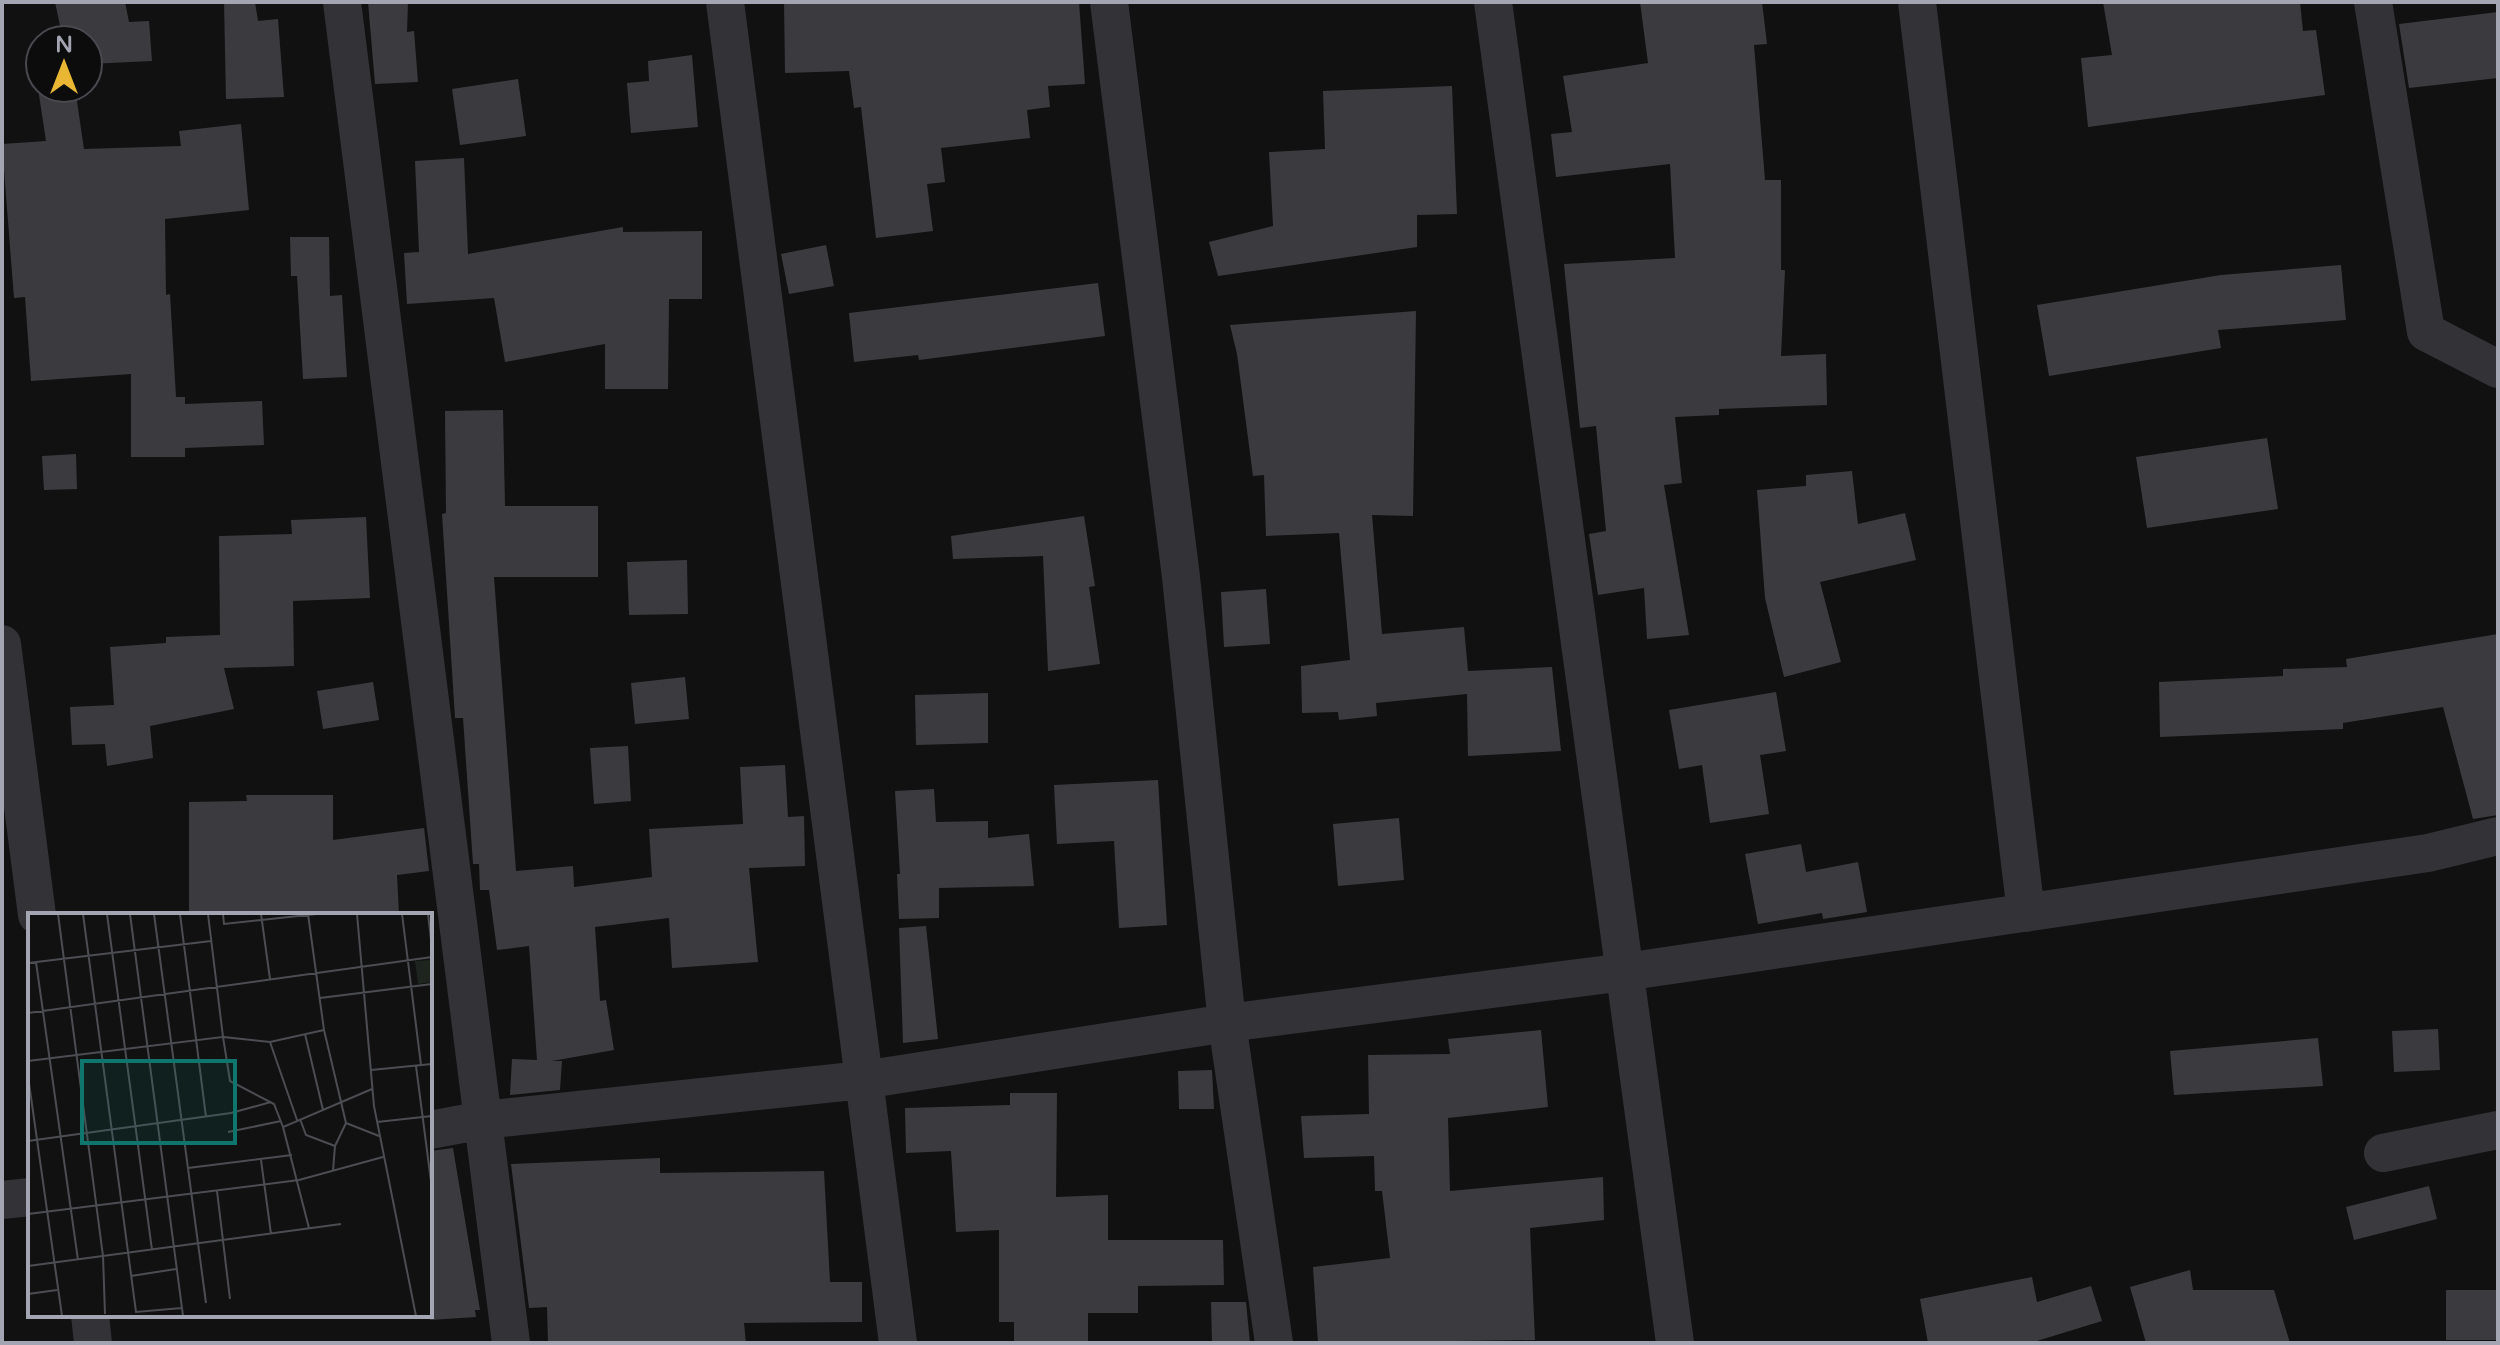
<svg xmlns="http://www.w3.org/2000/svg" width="2500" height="1345" viewBox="0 0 2500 1345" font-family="'Varela Round',sans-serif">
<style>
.building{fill:#3b3b3f}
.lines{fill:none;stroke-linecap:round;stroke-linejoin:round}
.street{stroke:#323237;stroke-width:38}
.inset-road{fill:none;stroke:#4b4d52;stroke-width:2}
.view{fill:#0f766e;fill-opacity:0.15;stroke:#0f766e;stroke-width:4}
.inset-edge{fill:none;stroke:#a3a6b2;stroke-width:4}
</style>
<rect width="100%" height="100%" fill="#111112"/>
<path class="building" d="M 55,2 L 125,2 L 129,22 L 149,21 L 152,61 L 88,64 L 88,40 L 63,40 Z
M 224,2 L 255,2 L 258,21 L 278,19 L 284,97 L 226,99 Z
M 368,2 L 408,2 L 407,32 L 414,31 L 418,82 L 375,84 Z
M 784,2 L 1079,2 L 1085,84 L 1048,86 L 1050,107 L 1027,110 L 1030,138 L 941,148 L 945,182 L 927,184 L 933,231 L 876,238 L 861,107 L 854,108 L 849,71 L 785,73 Z
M 1640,2 L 1762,2 L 1767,44 L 1754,45 L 1765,180 L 1781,180 L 1781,270 L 1785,270 L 1781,356 L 1826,354 L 1827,405 L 1719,409 L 1719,415 L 1675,417 L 1682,483 L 1664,485 L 1689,635 L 1647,639 L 1644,588 L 1598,595 L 1589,534 L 1606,531 L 1596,426 L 1580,428 L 1564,264 L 1675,258 L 1670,164 L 1556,177 L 1551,134 L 1572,132 L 1563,76 L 1648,63 Z
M 2103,2 L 2300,2 L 2303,31 L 2316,30 L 2325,95 L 2088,127 L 2081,58 L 2112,55 Z
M 2498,12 L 2498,78 L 2409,88 L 2399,24 Z
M 692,55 L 698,127 L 631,133 L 627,83 L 649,81 L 648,61 Z
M 518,79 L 526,136 L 460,145 L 452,89 Z
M 37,82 L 40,88 L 75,88 L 84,149 L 181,146 L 179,131 L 241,124 L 249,210 L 165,219 L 166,295 L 170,294 L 176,397 L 185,397 L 185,404 L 262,401 L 264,445 L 185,448 L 185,457 L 131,457 L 131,374 L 31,381 L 25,297 L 14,298 L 2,144 L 46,141 Z
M 1452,86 L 1457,214 L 1417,215 L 1417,247 L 1218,276 L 1209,242 L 1273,226 L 1269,152 L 1325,149 L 1323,91 Z
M 464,158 L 468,254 L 623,227 L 623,232 L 702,231 L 702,299 L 669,299 L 668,389 L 605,389 L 605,344 L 505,362 L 494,298 L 407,304 L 404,253 L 419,252 L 415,161 Z
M 290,237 L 329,237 L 330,296 L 342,295 L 347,377 L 303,379 L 297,276 L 291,276 Z
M 826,245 L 834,286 L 789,294 L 781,254 Z
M 2341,265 L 2346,320 L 2218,330 L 2221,348 L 2049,376 L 2037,305 L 2221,275 Z
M 1098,283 L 1105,336 L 919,360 L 918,355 L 854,362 L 849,313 Z
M 1416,311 L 1413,516 L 1372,515 L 1382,634 L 1464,627 L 1468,671 L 1552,667 L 1561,751 L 1468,756 L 1467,694 L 1376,703 L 1377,716 L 1339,720 L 1338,712 L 1302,713 L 1301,666 L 1350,660 L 1339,533 L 1266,536 L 1264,475 L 1253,476 L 1237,354 L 1230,325 Z
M 503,410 L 505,506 L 598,506 L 598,577 L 494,577 L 516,871 L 573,866 L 574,887 L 652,877 L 649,829 L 743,824 L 740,767 L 785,765 L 788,817 L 804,816 L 805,866 L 749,868 L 758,962 L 672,968 L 669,918 L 595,927 L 600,1001 L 606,1000 L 614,1050 L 552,1061 L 562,1061 L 560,1090 L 510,1095 L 512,1059 L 537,1060 L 529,946 L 497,950 L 489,890 L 480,890 L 479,864 L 473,864 L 463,718 L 455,718 L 442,514 L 446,513 L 445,411 Z
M 2267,438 L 2278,509 L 2147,528 L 2136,457 Z
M 76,454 L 77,489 L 44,490 L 42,456 Z
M 1852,471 L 1858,524 L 1905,513 L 1916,560 L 1820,582 L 1841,662 L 1784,677 L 1765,598 L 1757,490 L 1806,486 L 1806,475 Z
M 1084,516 L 1095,586 L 1089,587 L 1100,664 L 1048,671 L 1043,556 L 953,559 L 951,536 Z
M 366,517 L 370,598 L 293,601 L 294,666 L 224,668 L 234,709 L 150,726 L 153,758 L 107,766 L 105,744 L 72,745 L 70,707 L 114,705 L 110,647 L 166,643 L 166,637 L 220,635 L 219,536 L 292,534 L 291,520 Z
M 687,560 L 688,614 L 629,615 L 627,562 Z
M 1266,589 L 1270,644 L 1224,647 L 1221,592 Z
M 2498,634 L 2498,815 L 2473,819 L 2443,707 L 2343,723 L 2343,729 L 2160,737 L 2159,682 L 2283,676 L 2283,669 L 2347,667 L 2346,659 Z
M 685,677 L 689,719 L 635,724 L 631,683 Z
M 373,682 L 379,720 L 323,729 L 317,691 Z
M 1776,692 L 1786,751 L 1760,755 L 1769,814 L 1710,823 L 1702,765 L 1679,769 L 1669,710 Z
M 988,693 L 988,743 L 916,745 L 915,695 Z
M 628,746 L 631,801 L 594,804 L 590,748 Z
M 1158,780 L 1167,925 L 1119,928 L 1114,841 L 1057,844 L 1054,785 Z
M 934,789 L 936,822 L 988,821 L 988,838 L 1029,834 L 1034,886 L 939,888 L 939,918 L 899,919 L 897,874 L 900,874 L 895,791 Z
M 246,795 L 333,795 L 333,840 L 424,828 L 429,871 L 397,875 L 399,915 L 189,915 L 189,802 L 247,801 Z
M 1399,818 L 1404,880 L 1338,886 L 1333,824 Z
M 1801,844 L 1806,872 L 1858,862 L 1867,912 L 1823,919 L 1822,913 L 1758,924 L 1745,854 Z
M 926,926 L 938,1039 L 903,1043 L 899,928 Z
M 2438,1029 L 2440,1070 L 2394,1072 L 2392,1031 Z
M 1541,1030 L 1548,1107 L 1448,1118 L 1450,1191 L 1603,1177 L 1604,1220 L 1530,1228 L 1535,1340 L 1318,1343 L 1313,1267 L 1390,1258 L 1382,1191 L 1375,1191 L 1374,1156 L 1304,1158 L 1301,1116 L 1369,1114 L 1368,1055 L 1450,1054 L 1448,1039 Z
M 2318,1038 L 2323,1086 L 2174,1095 L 2170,1051 Z
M 1212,1070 L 1214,1109 L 1179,1109 L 1178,1071 Z
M 1010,1093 L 1057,1093 L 1056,1197 L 1108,1195 L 1108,1240 L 1223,1240 L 1224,1285 L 1138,1286 L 1138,1313 L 1088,1313 L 1088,1343 L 1014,1343 L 1014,1322 L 999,1322 L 999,1230 L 956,1232 L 951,1151 L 906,1153 L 905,1108 L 1010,1105 Z
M 453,1148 L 480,1310 L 475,1310 L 476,1317 L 430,1320 L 430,1151 Z
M 660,1158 L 660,1173 L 824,1171 L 830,1282 L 862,1282 L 862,1322 L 744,1323 L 746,1343 L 548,1343 L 547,1307 L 529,1308 L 511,1164 Z
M 2429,1186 L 2437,1219 L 2354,1240 L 2346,1207 Z
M 2190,1270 L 2193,1290 L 2274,1290 L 2290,1343 L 2146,1343 L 2130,1287 Z
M 2032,1277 L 2037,1302 L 2091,1286 L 2102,1321 L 2030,1343 L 1928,1343 L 1920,1299 Z
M 2446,1290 L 2498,1290 L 2498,1340 L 2446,1340 Z
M 1211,1302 L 1246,1302 L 1250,1343 L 1212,1343 Z"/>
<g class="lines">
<path class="street" d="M 342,2 L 511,1343
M 725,2 L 898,1343
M 1109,2 L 1181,577 L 1227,1023 L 1274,1343
M 1493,2 L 1675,1343
M 1917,2 L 2026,913
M 2373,2 L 2426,332 L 2498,369
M 2,644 L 37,915
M 430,1130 L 483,1120 L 863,1080 L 1227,1023 L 1625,972 L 2428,853 L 2498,836
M 2383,1153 L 2498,1130
M 2,1200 L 30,1197
M 90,1315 L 93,1343"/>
</g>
<g transform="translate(28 913)">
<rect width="404" height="404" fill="#111112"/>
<path d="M 402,47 L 404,69 L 390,71 L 387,48 Z" fill="#1d251e"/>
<path class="inset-road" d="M 30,1 L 75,343 L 77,401M 55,1 L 108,399 L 154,395M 79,1 L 124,337M 102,1 L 155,403M 126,1 L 178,390M 152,1 L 178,204M 195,1 L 196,11 L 289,1M 233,1 L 242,66M 280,1 L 296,117 L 318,210 L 351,223M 329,1 L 346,193 L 388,403M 374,1 L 393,152M 400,1 L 404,35M 8,49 L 50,347M 0,50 L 183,28M 292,85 L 404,71M 0,100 L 404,44M 277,121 L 295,197M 242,129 L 269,207M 0,148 L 195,124 L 180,1M 388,153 L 404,276M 343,157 L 404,151M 0,163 L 34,403M 272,206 L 278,222 L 307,233 L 305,258M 349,209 L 404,203M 255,214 L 246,191 L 202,168 L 195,124 L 242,129 L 296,117M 200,219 L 253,208M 0,228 L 203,200 L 243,189M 307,233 L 318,210M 233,247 L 243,321M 160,255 L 264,242M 189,278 L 202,386M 0,301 L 271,267 L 355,244M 281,315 L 255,214 L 344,176M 0,353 L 313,311M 103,363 L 148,356M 0,381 L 29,377"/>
<path class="view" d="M 54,148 L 207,148 L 207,230 L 54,230 Z"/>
<rect width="404" height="404" class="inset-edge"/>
</g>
<rect width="2500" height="1345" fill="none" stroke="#a3a6b2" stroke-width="8"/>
<g transform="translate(64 64)"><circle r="38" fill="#0c0c0d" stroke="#484a4f" stroke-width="2"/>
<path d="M0-6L14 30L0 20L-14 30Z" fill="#e8b633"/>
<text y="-12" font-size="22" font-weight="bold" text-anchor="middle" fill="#a3a6b2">N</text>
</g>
</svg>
